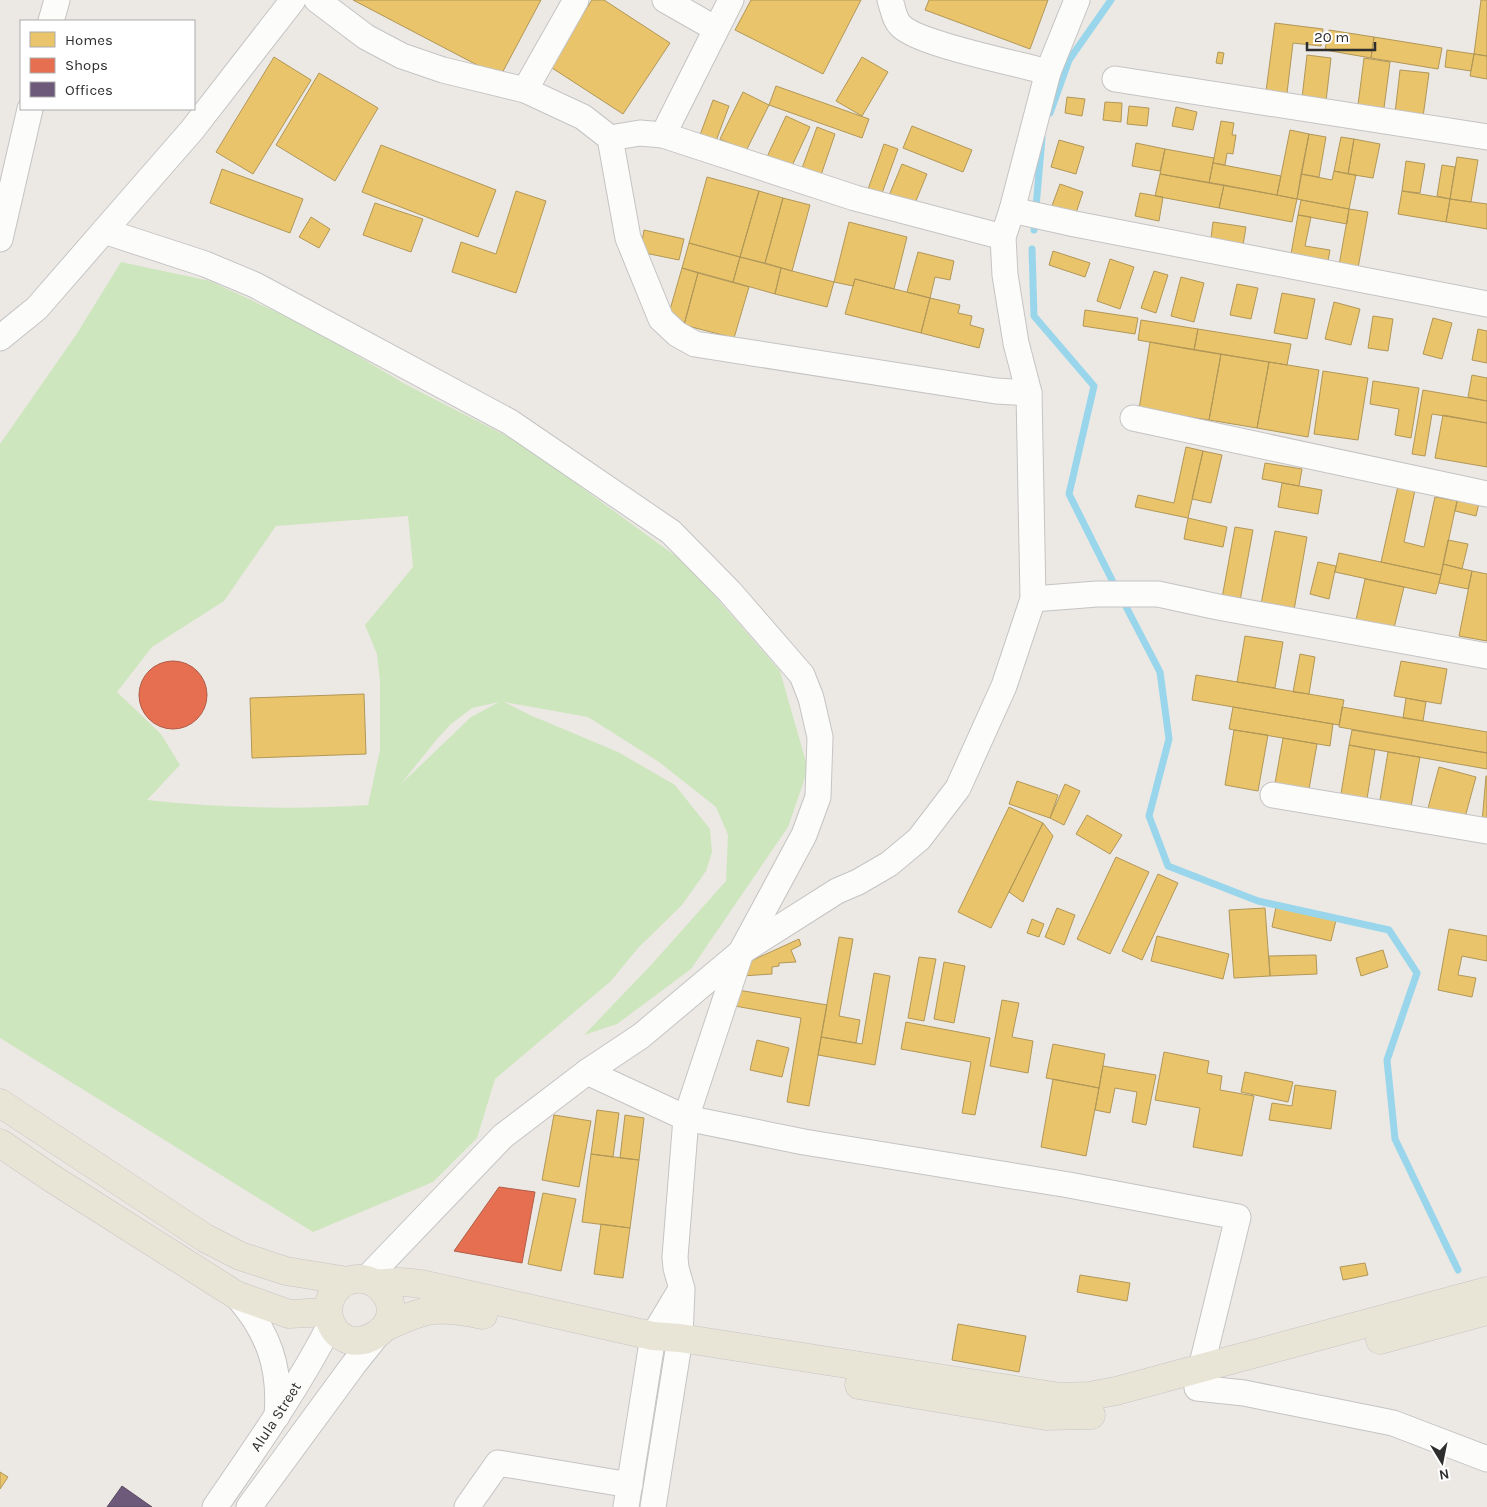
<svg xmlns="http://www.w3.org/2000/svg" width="1487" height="1507" viewBox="0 0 1487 1507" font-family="Karla,sans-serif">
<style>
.green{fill:#cee6be;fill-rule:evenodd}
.homes{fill:#e9c46a;stroke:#b19758}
.shops{fill:#e76f51;stroke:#b05c46}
.offices{fill:#6d597a;stroke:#5a4c63}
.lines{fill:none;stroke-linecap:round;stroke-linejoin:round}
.stream{stroke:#99d6ec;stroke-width:7}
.minor-casing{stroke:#c5c4c5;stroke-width:27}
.major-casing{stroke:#c6c5c4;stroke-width:29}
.minor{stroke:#fcfcfb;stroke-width:25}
.major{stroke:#e8e4d6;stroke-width:28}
.labels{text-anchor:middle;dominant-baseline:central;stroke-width:5;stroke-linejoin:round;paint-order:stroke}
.street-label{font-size:15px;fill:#2e2e2e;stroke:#fff}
</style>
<rect width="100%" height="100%" fill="#ece8e4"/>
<path class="green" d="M 121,262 L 210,281 L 309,327 L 405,384 L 522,444 L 688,565 L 780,671 L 808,769 L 788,827 L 691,969 L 617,1024 L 584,1035 L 651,965 L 726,881 L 728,835 L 716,807 L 659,762 L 588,717 L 504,702 L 530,715 L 618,752 L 675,785 L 710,829 L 712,852 L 706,871 L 682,905 L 638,948 L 611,981 L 495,1079 L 477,1138 L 433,1182 L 313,1232 L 0,1038 L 0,444 L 76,335 ZM 408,516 L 413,567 L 365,625 L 377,654 L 380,681 L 380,750 L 368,805 C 295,810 220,808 147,800 L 180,765 L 161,734 L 117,692 L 152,647 L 224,601 L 276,526 ZM 499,702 L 471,717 L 401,784 L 437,739 L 451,724 L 472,708 Z"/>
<path class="homes" d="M 353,0 L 541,0 L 500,77 Z
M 592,0 L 604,0 L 670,43 L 623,114 L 549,66 Z
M 751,0 L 861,0 L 823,74 L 735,30 Z
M 929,0 L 1048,0 L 1030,49 L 925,10 Z
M 1481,0 L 1487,0 L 1487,56 L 1474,54 Z
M 1275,23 L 1323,29 L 1321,46 L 1293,43 L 1287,93 L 1266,91 Z
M 1329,30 L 1374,37 L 1371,58 L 1325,50 Z
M 1374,37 L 1442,48 L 1438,69 L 1371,58 Z
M 1447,50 L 1474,54 L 1471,71 L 1445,67 Z
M 1218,52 L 1224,53 L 1222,64 L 1216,63 Z
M 1474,54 L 1487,56 L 1487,79 L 1470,76 Z
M 1307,55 L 1331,58 L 1326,101 L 1302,98 Z
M 274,57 L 311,80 L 253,174 L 216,152 Z
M 862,57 L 888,72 L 862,116 L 836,101 Z
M 1364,58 L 1390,62 L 1384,108 L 1358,105 Z
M 1400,70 L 1429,73 L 1423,117 L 1395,113 Z
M 319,73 L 378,108 L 335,181 L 276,145 Z
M 776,86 L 869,119 L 862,138 L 769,105 Z
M 743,92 L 769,105 L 746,151 L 720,139 Z
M 1067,97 L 1085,99 L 1082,116 L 1065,113 Z
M 713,100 L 729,106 L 716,141 L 700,135 Z
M 1105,102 L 1122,103 L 1121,122 L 1103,120 Z
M 1129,106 L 1149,108 L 1147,126 L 1127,124 Z
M 1176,107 L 1197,112 L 1193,130 L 1172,126 Z
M 786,116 L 810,127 L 790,170 L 766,159 Z
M 1221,121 L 1234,123 L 1232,135 L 1236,135 L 1233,154 L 1227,153 L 1225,165 L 1213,163 Z
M 912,126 L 972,150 L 963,172 L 903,148 Z
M 817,127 L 835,134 L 820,178 L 801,171 Z
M 1290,130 L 1309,134 L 1297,199 L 1277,195 Z
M 1309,134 L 1326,137 L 1319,177 L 1301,174 Z
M 1341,137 L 1354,139 L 1348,174 L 1334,171 Z
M 1354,139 L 1380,144 L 1373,178 L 1348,174 Z
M 1059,140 L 1084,147 L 1076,174 L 1051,167 Z
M 1136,143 L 1165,149 L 1160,171 L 1132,166 Z
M 884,144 L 898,149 L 881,196 L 867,192 Z
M 381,145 L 496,190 L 478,237 L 362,192 Z
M 1165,149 L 1214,158 L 1209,183 L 1160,174 Z
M 1457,157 L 1478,160 L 1471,202 L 1450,199 Z
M 1406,161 L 1425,164 L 1420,193 L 1402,191 Z
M 1213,163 L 1281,176 L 1277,195 L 1209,183 Z
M 902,164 L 927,174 L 913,208 L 888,198 Z
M 1442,165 L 1455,167 L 1450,199 L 1437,196 Z
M 222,169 L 303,199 L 290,233 L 210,203 Z
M 1334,171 L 1356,175 L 1349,209 L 1297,199 L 1301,174 L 1332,180 Z
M 1160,174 L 1224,185 L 1219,208 L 1155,196 Z
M 707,177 L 759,191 L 740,257 L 689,243 Z
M 1060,184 L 1083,192 L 1074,219 L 1050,211 Z
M 1224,185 L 1297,199 L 1292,222 L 1219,208 Z
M 516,191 L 546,201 L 516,293 L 452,272 L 461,242 L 496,254 Z
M 759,191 L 783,198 L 765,263 L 740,257 Z
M 1402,191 L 1450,199 L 1446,222 L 1398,214 Z
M 1140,193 L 1163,197 L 1159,221 L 1135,216 Z
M 783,198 L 810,205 L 792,271 L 765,263 Z
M 1450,199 L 1487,204 L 1487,229 L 1446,222 Z
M 1301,200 L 1349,209 L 1347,224 L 1298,215 Z
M 375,203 L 423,219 L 411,252 L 363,235 Z
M 1349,209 L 1368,212 L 1357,274 L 1338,271 Z
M 1298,215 L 1311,217 L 1305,246 L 1330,250 L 1326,272 L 1289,265 Z
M 311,217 L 330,229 L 319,248 L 299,237 Z
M 849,222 L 907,237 L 894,289 L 855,279 L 853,286 L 834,282 Z
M 1213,222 L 1246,227 L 1242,251 L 1210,246 Z
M 644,230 L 684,239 L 679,260 L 640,252 Z
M 689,243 L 740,257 L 733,282 L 682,268 Z
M 1053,251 L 1090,263 L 1085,277 L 1049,265 Z
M 918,252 L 954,261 L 950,280 L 935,277 L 930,298 L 907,292 Z
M 740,257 L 781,268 L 775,294 L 733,282 Z
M 1110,259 L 1134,267 L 1120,309 L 1097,301 Z
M 682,268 L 698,273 L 684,325 L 667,320 Z
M 781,268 L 834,282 L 827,307 L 775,294 Z
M 1154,271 L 1168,275 L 1156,313 L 1141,308 Z
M 698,273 L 749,287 L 734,338 L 684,325 Z
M 1181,277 L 1204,283 L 1194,322 L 1171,316 Z
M 855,279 L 930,298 L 921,333 L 845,314 Z
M 1237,284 L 1258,288 L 1251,319 L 1230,315 Z
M 1282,293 L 1315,299 L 1307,339 L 1274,333 Z
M 930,298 L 960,305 L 958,313 L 972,316 L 970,325 L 984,329 L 979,348 L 921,333 Z
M 1334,302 L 1360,309 L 1351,345 L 1325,339 Z
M 1085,310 L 1138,318 L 1135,334 L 1083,326 Z
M 1373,316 L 1393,319 L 1388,351 L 1368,348 Z
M 1433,318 L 1452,323 L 1442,359 L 1423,354 Z
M 1141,320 L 1198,329 L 1194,350 L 1138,340 Z
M 1198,329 L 1291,344 L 1287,365 L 1194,350 Z
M 1478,329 L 1487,331 L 1487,363 L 1472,360 Z
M 1150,342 L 1221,354 L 1209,420 L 1139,409 Z
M 1221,354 L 1269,362 L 1257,428 L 1209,420 Z
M 1269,362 L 1319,370 L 1308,437 L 1257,428 Z
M 1323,371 L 1368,378 L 1358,440 L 1314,434 Z
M 1472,375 L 1487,378 L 1487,401 L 1468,397 Z
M 1373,381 L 1419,388 L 1411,438 L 1395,435 L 1399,409 L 1370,404 Z
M 1423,390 L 1487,401 L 1487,423 L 1432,414 L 1425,456 L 1412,454 Z
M 1443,415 L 1487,423 L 1487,467 L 1435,458 Z
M 1186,447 L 1203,451 L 1188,518 L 1135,507 L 1138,495 L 1174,503 Z
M 1203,451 L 1222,455 L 1211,503 L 1192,499 Z
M 1265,463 L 1302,469 L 1299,486 L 1262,479 Z
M 1282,483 L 1322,490 L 1318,514 L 1278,507 Z
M 1398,486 L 1415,490 L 1404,542 L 1424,547 L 1435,497 L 1457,501 L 1441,575 L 1381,562 Z
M 1458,498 L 1479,503 L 1476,516 L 1455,511 Z
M 1188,518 L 1227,527 L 1223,547 L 1184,539 Z
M 1235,527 L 1253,530 L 1240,601 L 1222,598 Z
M 1275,531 L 1307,537 L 1294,610 L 1261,604 Z
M 1448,540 L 1468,544 L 1462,569 L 1443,564 Z
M 1339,553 L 1441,575 L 1436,594 L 1335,572 Z
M 1318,562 L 1336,566 L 1329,599 L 1310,594 Z
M 1443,564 L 1472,571 L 1468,589 L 1439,583 Z
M 1472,571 L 1487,574 L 1487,641 L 1459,636 Z
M 1365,579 L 1404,587 L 1394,628 L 1356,620 Z
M 1245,636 L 1283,642 L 1275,688 L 1237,682 Z
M 1300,654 L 1315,657 L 1309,694 L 1293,692 Z
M 1401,661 L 1447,669 L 1441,704 L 1394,696 Z
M 1196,675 L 1344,700 L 1339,725 L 1192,700 Z
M 364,694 L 366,754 L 252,758 L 250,698 Z
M 1406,698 L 1426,702 L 1423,721 L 1403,718 Z
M 1233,707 L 1333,724 L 1330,746 L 1229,729 Z
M 1342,707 L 1487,732 L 1487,753 L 1339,727 Z
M 1234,730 L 1268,735 L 1258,791 L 1225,785 Z
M 1352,730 L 1487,753 L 1487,769 L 1349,745 Z
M 1283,738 L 1317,744 L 1309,789 L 1275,783 Z
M 1349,745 L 1375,750 L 1366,805 L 1340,800 Z
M 1388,752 L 1420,757 L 1410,812 L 1379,806 Z
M 1439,767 L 1476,777 L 1464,821 L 1427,812 Z
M 1486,776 L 1487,776 L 1487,823 L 1482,822 Z
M 1017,781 L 1058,795 L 1050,818 L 1009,804 Z
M 1065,784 L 1080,791 L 1064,825 L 1050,818 Z
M 1009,807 L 1043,823 L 991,928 L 958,912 Z
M 1087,815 L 1122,835 L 1110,854 L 1076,834 Z
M 1043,823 L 1053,836 L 1023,902 L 1009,892 Z
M 1116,857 L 1149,872 L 1110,954 L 1077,939 Z
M 1158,874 L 1178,883 L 1142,960 L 1122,951 Z
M 1276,907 L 1336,920 L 1331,941 L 1272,927 Z
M 1057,908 L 1075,915 L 1064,945 L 1045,937 Z
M 1265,908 L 1270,976 L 1234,978 L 1229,910 Z
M 1032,919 L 1044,924 L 1039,937 L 1027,933 Z
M 1449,929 L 1487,936 L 1487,961 L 1462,956 L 1458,975 L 1476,978 L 1472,997 L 1438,990 Z
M 1157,936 L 1229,954 L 1223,979 L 1151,961 Z
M 839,937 L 853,939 L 839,1016 L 860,1020 L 856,1043 L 821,1037 Z
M 799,939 L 801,945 L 791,950 L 796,962 L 779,963 L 779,966 L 772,967 L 772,974 L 742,976 L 742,965 Z
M 1383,950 L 1388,967 L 1361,976 L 1356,958 Z
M 1316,955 L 1317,974 L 1270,976 L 1269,956 Z
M 919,957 L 936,959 L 924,1021 L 908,1018 Z
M 944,962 L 965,966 L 954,1023 L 934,1019 Z
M 874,973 L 890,976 L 875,1065 L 818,1055 L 821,1037 L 862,1044 Z
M 738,990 L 827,1005 L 809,1106 L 787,1102 L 801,1018 L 735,1006 Z
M 1002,1000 L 1019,1003 L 1012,1037 L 1033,1041 L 1028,1073 L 990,1066 Z
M 906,1022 L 990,1038 L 975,1115 L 962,1113 L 971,1062 L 901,1049 Z
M 757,1040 L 789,1048 L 782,1077 L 750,1070 Z
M 1053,1044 L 1105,1054 L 1099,1088 L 1046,1078 Z
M 1164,1052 L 1209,1061 L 1207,1073 L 1222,1076 L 1220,1090 L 1254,1096 L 1242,1156 L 1193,1147 L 1200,1108 L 1155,1100 Z
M 1103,1066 L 1156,1075 L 1146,1125 L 1132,1122 L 1137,1092 L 1115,1088 L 1110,1113 L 1095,1110 Z
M 1245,1072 L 1293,1082 L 1288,1102 L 1241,1092 Z
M 1053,1079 L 1099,1088 L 1086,1156 L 1041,1147 Z
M 1295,1085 L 1336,1091 L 1331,1129 L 1269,1120 L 1272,1103 L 1292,1106 Z
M 597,1110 L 619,1113 L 613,1157 L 591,1154 Z
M 554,1115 L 591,1121 L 579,1187 L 542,1180 Z
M 625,1115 L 644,1118 L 639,1160 L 620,1158 Z
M 591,1154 L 639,1160 L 630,1228 L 582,1222 Z
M 543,1193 L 576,1199 L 561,1271 L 528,1264 Z
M 601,1224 L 630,1228 L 623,1278 L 594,1274 Z
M 1365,1263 L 1368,1275 L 1343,1280 L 1340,1267 Z
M 1080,1275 L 1130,1283 L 1127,1301 L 1077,1292 Z
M 958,1324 L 1026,1336 L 1019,1372 L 952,1360 Z
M 0,1472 L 8,1477 L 0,1489 Z"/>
<path class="shops" d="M139 695a34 34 0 1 1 68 0a34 34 0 1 1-68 0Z
M 499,1187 L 535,1192 L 522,1263 L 454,1251 Z"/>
<path class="offices" d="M 122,1486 L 152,1507 L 107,1507 Z"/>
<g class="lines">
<path class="stream" d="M 1050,113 L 1069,60 L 1111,0
M 1034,230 L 1042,138
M 1032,249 L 1034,316 L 1094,386 L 1069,494 L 1117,590
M 1122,599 L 1160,672 L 1169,739 L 1149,816 L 1168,866 L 1258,901 L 1389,930 L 1417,973 L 1387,1060 L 1395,1139 L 1458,1270"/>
<defs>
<g id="minor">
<path d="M 317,0 L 366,37 L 402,56 L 443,70 L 525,90 L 583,117 L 610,138 L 628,238 L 661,319 L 677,334 L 695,344 L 996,391 L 1029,393"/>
<path d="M 665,0 L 716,29"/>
<path d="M 890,0 C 893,8 894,19 900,25 C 916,44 1020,64 1048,72"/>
<path d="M 51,21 L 57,0"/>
<path d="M 1115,79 L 1487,137"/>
<path d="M 525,90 L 576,0"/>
<path d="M 663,135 L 731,0"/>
<path d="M 610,138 L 640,133 L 663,135 L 855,198 L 1003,237"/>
<path d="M 1012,210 L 1075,224 L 1487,304"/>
<path d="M 104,231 L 205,264 L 255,285 L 510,422 L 671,532 L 730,592 L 802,675 L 811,698 L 820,737 L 818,797 L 804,835 L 741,952 L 686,1118 L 675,1257 L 676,1268 L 682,1289 L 680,1338 L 653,1507"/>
<path d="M 0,239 L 30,109"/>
<path d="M 0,338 L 37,308 L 104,231 L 192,130 L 293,0"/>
<path d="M 1133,418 L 1487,494"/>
<path d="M 1033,599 L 1097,594 L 1158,594 L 1218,607 L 1487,656"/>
<path d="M 1273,795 L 1487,831"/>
<path d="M 587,1072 L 686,1118 L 804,1142 L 1069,1185 L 1238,1217 L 1201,1368"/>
<path d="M 366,1279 L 503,1136 L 587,1072 L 641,1036 L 741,952 L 837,891 L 858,882 L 889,864 L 919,839 L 958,788 L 1004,686 L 1033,599 L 1029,393 L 1016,343 L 1005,275 L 1003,237 L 1012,210 L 1048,72 L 1077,0"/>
<path d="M 236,1295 C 269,1332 281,1368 277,1416"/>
<path d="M 1197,1388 L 1244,1393 L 1393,1423 L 1487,1459"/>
<path id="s1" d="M 215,1507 C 256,1447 298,1388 331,1323"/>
<path d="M 249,1507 L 354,1364 L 378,1334"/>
<path d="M 467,1507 L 498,1463 L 630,1485"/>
<path d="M 626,1507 L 653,1336 L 680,1291"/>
</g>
<path id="major" d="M 0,1103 L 205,1238 L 240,1256 L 286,1271 L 348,1281
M 0,1143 L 53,1179 L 236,1295 L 289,1314 L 328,1312
M 375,1283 C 425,1323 342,1370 329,1317 C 325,1299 338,1280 357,1279 C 364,1278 369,1281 375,1283 C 382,1284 391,1282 398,1282 C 406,1282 414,1283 421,1284 L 653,1336 L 680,1338 L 1060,1397 L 1089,1396 L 1116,1391 L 1487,1291
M 386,1327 C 427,1307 439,1306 483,1315
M 1380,1340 L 1487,1311
M 859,1385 L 1046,1416 L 1091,1415"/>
</defs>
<use href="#minor" class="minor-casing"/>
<use href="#major" class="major-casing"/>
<use href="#minor" class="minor"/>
<use href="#major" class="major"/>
</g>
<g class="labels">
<g class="street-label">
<text stroke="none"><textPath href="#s1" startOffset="109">Alula Street</textPath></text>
</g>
</g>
<rect x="20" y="20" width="175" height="90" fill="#ffffff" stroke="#ababab"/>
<rect x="30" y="32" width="25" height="15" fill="#e9c46a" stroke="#ababab"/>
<text x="65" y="45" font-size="15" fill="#2e2e2e">Homes</text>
<rect x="30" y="58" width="25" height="15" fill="#e76f51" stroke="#ababab"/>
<text x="65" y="70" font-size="15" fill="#2e2e2e">Shops</text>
<rect x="30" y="82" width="25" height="15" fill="#6d597a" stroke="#ababab"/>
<text x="65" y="95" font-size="15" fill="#2e2e2e">Offices</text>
<g transform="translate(1442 1462) rotate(170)" stroke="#ffffff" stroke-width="4" paint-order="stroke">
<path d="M0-4L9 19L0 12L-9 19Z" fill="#2e2e2e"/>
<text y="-8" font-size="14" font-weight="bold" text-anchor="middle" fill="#2e2e2e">N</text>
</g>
<path d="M1307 42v8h68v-8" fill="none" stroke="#2e2e2e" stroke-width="2.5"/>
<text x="1314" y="42" font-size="15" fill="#2e2e2e" stroke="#ffffff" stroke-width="4" paint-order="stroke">20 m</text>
</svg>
